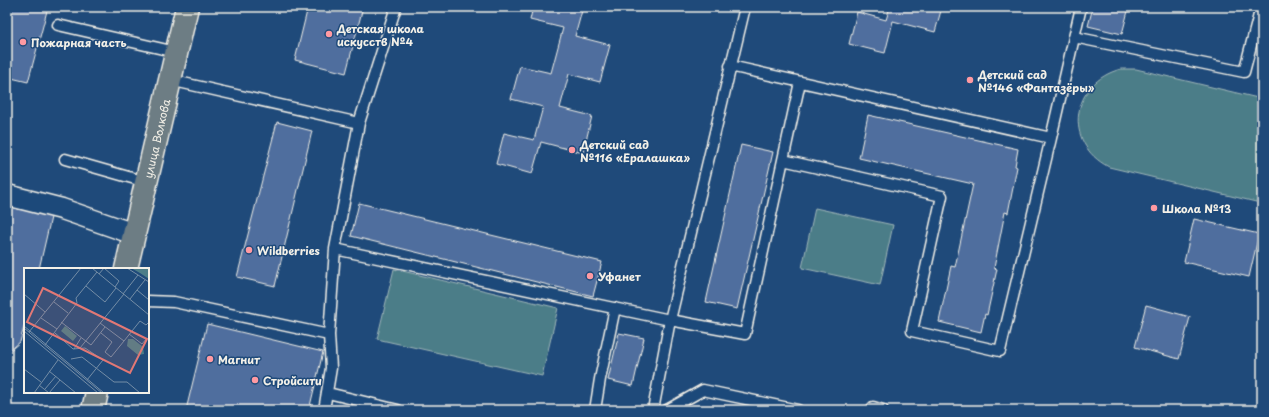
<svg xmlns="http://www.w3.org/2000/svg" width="1269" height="417" viewBox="0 0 1269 417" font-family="'Playpen Sans',sans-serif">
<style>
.green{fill:#4c7d88;stroke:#a0b7b8}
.building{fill:#506e9e;stroke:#f4f1e8}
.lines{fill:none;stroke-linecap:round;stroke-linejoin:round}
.lane-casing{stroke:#f4f1e8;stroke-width:13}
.street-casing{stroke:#f4f1e8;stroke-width:23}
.primary-casing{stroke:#f4f1e8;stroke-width:25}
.lane{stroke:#1f4a7a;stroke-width:10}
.street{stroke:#1f4a7a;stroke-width:20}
.primary{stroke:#6d7d84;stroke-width:22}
.poi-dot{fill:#ff9aa2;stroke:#1f4a7a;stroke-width:1.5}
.labels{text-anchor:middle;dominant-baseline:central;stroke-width:3;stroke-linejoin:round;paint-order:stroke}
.poi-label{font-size:11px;font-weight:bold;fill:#f4f1e8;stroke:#1f4a7a;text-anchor:start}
.street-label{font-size:11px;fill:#f4f1e8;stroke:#1f4a7a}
.inset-road{fill:none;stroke:#748da6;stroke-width:1}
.view{fill:#e27875;fill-opacity:0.15;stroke:#e27875;stroke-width:2}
.inset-edge{fill:none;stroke:#f4f1e8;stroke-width:2}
</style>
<rect width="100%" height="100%" fill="#1f4a7a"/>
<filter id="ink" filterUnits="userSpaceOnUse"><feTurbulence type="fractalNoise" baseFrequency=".025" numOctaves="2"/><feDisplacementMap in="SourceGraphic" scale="8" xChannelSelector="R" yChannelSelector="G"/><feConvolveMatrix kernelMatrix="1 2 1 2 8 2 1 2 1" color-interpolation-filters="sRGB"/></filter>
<g filter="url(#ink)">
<path class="green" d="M 1121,69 L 1136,69 L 1262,99 L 1262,203 L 1256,202 L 1109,167 C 1062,143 1071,82 1121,69 Z
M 815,208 L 893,225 L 880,285 L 802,268 Z
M 394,269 L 558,308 L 542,376 L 377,339 Z"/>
<path class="building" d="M 7,7 L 48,7 L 28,82 L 7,77 Z
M 308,7 L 363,7 L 346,73 L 295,60 Z
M 533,7 L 583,7 L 575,36 L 610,45 L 600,82 L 569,74 L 560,108 L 592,116 L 583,153 L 541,142 L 532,174 L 496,164 L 504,133 L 534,140 L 543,107 L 511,99 L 520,66 L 551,73 L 563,28 L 530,20 Z
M 890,7 L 942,7 L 935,32 L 893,21 L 885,53 L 849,44 L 857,12 L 886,20 Z
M 1093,7 L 1129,7 L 1122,34 L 1088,26 Z
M 868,115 L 1018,149 L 1015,166 L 1017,167 L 1008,213 L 1005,212 L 994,268 L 997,269 L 987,315 L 985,314 L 981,332 L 939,322 L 951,266 L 955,267 L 973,184 L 859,158 Z
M 277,122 L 312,131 L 275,286 L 237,277 Z
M 741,145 L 773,152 L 737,309 L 706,302 Z
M 7,202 L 52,213 L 39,269 L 25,269 L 25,323 L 20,342 L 7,353 Z
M 359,203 L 602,262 L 593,296 L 351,236 Z
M 1194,219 L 1259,234 L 1249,277 L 1184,262 Z
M 1146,305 L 1190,317 L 1179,359 L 1135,347 Z
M 207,324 L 323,352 L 309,410 L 186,410 Z
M 619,333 L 644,338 L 633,386 L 608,380 Z"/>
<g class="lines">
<defs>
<path id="lane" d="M 58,25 L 176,52
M 1074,37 L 1244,72 L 1261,7
M 730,66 L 1051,138 L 1081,7
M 170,80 L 359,123
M 65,159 L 146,182
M 783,160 L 942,196 L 912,331 L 1000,351 L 1051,138
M 335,249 L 670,320 L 745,334 L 800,82
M 148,301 L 174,302 L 329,335 L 331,368 L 324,410
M 329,335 L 335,249 L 359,123 L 396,7
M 328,393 L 398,410
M 595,410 L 600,379 L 615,308
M 653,410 L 670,320 L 745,7
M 667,410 L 703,390 L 798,410
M 871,410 L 873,407 L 883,410"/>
<path id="street" d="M 7,195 L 62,209 L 134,234"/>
<g id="primary">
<path id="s1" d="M 126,269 L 187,7"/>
<path d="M 93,410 L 97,392"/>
</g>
</defs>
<use href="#lane" class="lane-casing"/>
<use href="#street" class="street-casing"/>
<use href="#primary" class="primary-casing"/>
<use href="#lane" class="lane"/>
<use href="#street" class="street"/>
<use href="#primary" class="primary"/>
</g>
</g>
<g class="poi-dot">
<circle cx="329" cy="34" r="4"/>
<circle cx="23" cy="42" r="4"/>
<circle cx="970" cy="80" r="4"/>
<circle cx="572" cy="150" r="4"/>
<circle cx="1154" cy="208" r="4"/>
<circle cx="249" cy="250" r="4"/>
<circle cx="590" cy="276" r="4"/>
<circle cx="210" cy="359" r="4"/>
<circle cx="255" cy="380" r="4"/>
</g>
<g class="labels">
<g class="poi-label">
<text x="337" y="28">Детская школа<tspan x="337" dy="13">искусств №4</tspan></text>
<text x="31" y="42">Пожарная часть</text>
<text x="978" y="74">Детский сад<tspan x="978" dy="13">№146 «Фантазёры»</tspan></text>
<text x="580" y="144">Детский сад<tspan x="580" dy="13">№116 «Ералашка»</tspan></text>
<text x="1162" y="208">Школа №13</text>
<text x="257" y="250">Wildberries</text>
<text x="598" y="276">Уфанет</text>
<text x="218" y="359">Магнит</text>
<text x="263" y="380">Стройсити</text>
</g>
<g class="street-label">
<text stroke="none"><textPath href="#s1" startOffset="134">улица Волкова</textPath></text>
</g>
</g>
<g transform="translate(24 268)">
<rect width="125" height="125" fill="#1f4a7a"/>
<path d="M 107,0 L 125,0 L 125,11 L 116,5 ZM 41,58 L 53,68 L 49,73 L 37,63 ZM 104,71 L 109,71 L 119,79 L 120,86 L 114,87 L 103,78 Z" fill="#4c7d88"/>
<path class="inset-road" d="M 68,0 L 125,47M 103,0 L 125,14M 75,6 L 80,0 L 95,13 L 91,19M 62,18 L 81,34 L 92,20M 113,22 L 121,12M 0,26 L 21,44M 99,26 L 114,7M 106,31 L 113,22 L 125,32M 30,34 L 44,45M 17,50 L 33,61 L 21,77M 37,54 L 67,77 L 81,59M 76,55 L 100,73 L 116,53 L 122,57 L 125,54M 0,58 L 80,125M 0,60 L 78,125M 33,61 L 53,35 L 52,30 L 73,4M 0,63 L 74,125M 5,64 L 57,0M 31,65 L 49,81 L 61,80 L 79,92 L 63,112M 77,65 L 88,74 L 81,84 L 87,89 L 100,73M 105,66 L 118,76 L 123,70M 56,80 L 100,26M 50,81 L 57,70M 47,91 L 58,89 L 90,114 L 103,114 L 116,125M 0,101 L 17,114M 25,103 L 52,125M 15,117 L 25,125M 21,121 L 32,108M 10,125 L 34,92M 25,125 L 36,112"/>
<path class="view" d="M 19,20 L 123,71 L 106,105 L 3,54 Z"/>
<rect width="125" height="125" class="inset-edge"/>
</g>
<rect width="1269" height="417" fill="none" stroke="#1f4a7a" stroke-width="24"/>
<rect x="12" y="12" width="1245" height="393" fill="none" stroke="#f4f1e8" stroke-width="1.5" filter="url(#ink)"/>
</svg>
